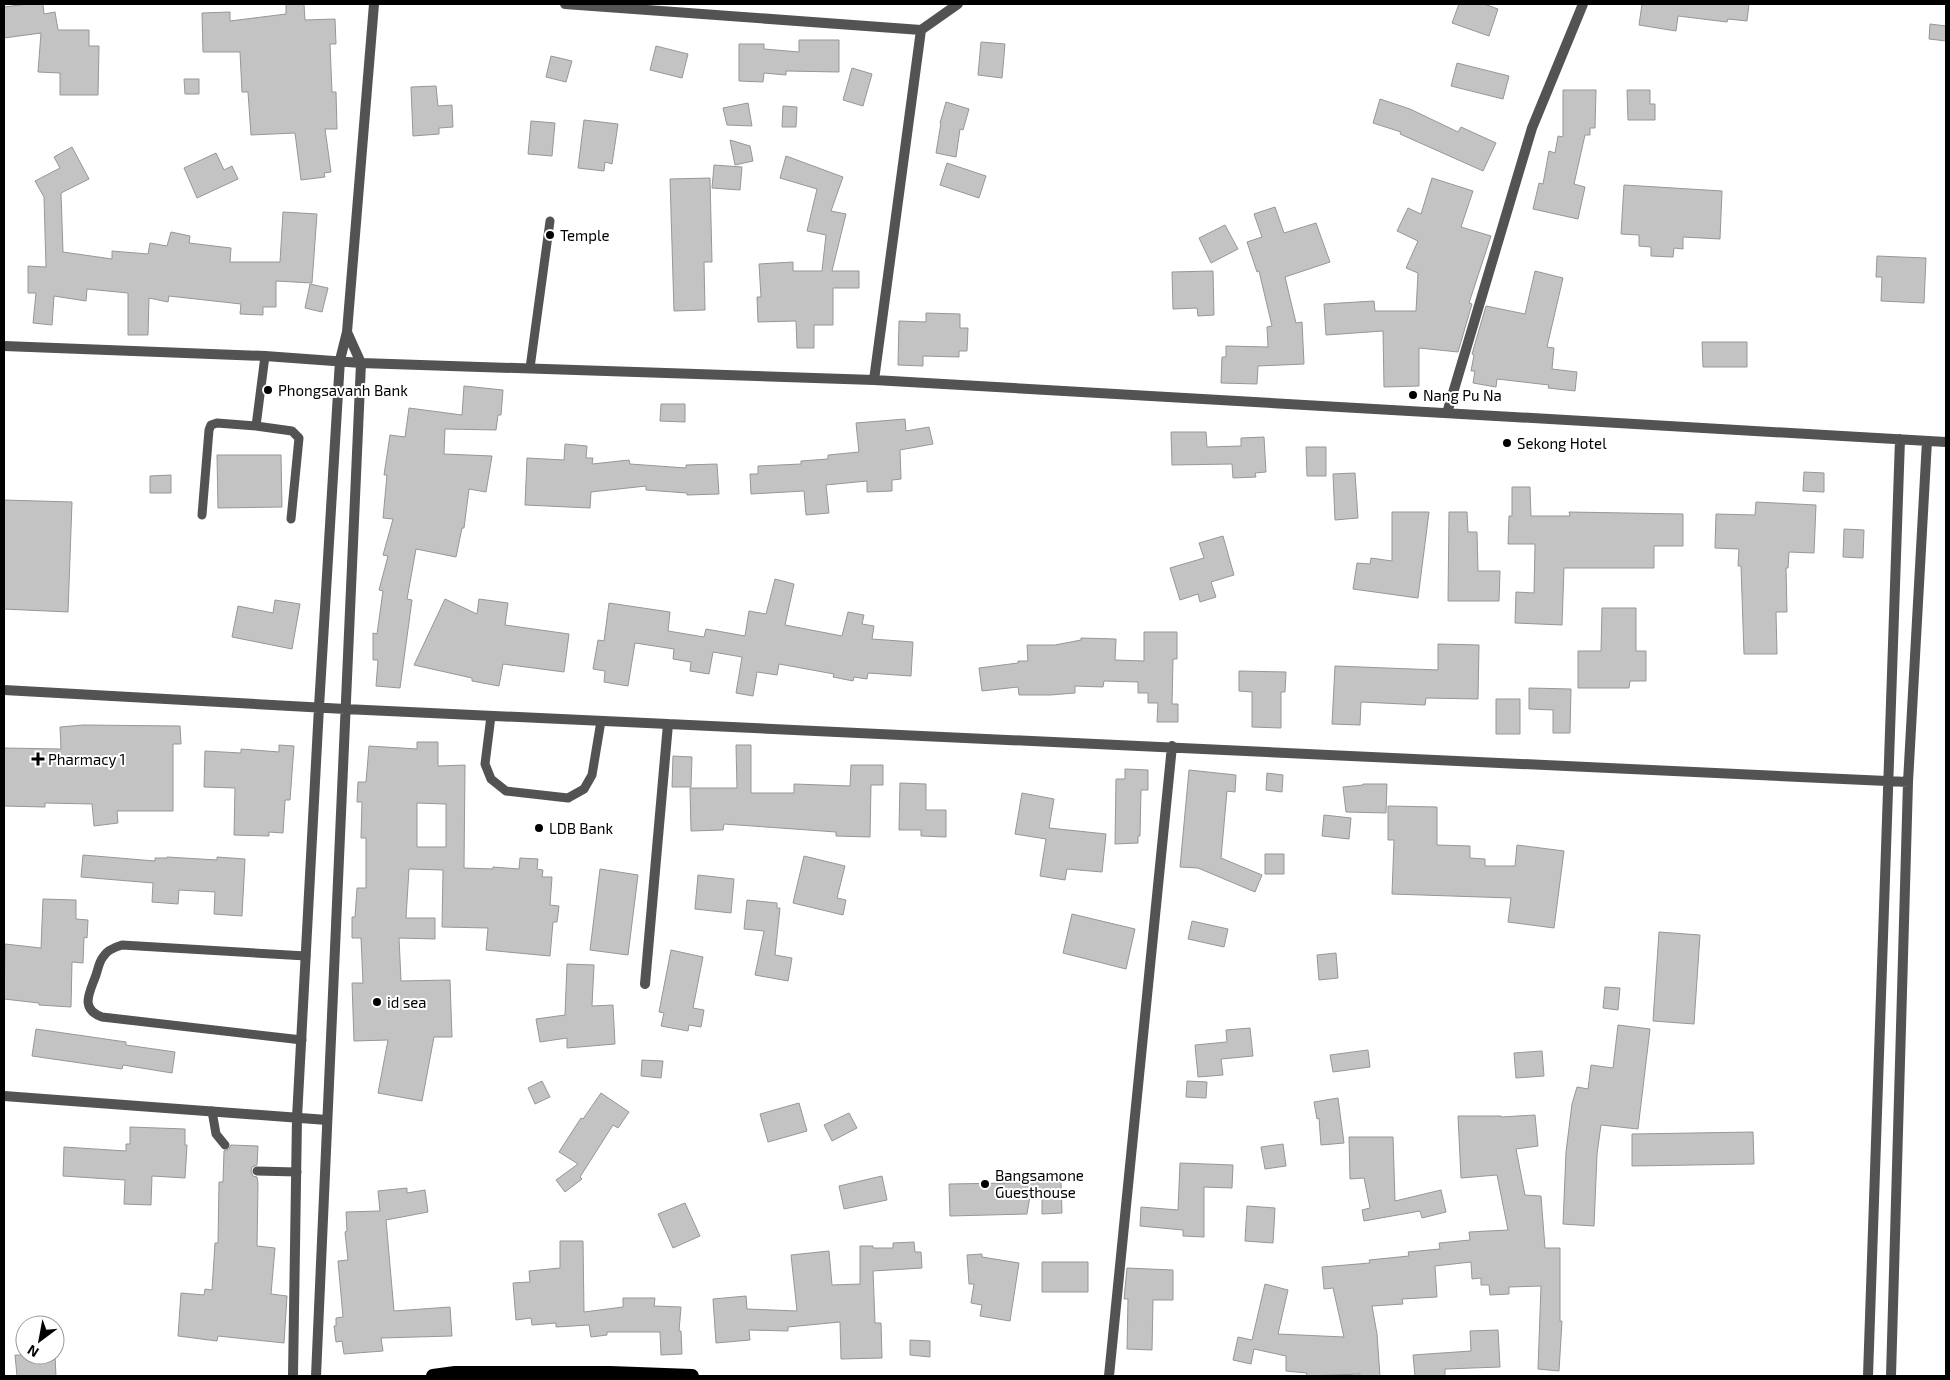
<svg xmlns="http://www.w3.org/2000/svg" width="1950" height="1380" viewBox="0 0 1950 1380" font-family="'Exo 2',sans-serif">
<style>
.building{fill:#c3c3c3;stroke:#979797;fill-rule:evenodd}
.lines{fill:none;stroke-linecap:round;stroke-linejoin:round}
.service{stroke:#535353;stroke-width:9}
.minor{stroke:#535353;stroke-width:10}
.trunk{stroke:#000;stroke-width:14}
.poi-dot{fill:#000;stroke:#fff;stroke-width:2}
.labels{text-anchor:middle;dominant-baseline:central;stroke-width:4;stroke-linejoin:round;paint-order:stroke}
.poi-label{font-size:15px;fill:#000;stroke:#fff;text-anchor:start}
</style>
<rect width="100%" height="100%" fill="#fff"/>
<path class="building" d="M 28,4 L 43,4 L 44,14 L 55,12 L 58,30 L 89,30 L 89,46 L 99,46 L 98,95 L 60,95 L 60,73 L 38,72 L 41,33 L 4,38 L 4,7 Z
M 286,4 L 304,4 L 305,20 L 335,19 L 336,44 L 330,44 L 332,92 L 336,92 L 337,129 L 325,129 L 331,172 L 324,173 L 325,177 L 301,180 L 295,133 L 251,135 L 248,92 L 242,92 L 240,52 L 203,52 L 202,13 L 230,12 L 230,21 L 286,14 Z
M 1459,4 L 1484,4 L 1498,9 L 1489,36 L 1452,23 Z
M 1642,4 L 1749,4 L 1747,21 L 1728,19 L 1727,22 L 1678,16 L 1676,31 L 1639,25 Z
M 1930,24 L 1946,26 L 1946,41 L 1929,39 Z
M 799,40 L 839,40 L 839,72 L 786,71 L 786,75 L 764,73 L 763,82 L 739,81 L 739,44 L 764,44 L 764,49 L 799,52 Z
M 981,42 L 1005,44 L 1002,78 L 978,75 Z
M 656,46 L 688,54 L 682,78 L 650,70 Z
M 551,56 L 572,61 L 566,82 L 546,77 Z
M 1457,63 L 1509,76 L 1503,99 L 1451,86 Z
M 852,68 L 872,74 L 863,106 L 843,100 Z
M 184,79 L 199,79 L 199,94 L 185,94 Z
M 436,86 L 438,106 L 452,105 L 453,127 L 439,128 L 439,134 L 413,136 L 411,87 Z
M 1563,90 L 1596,90 L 1595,128 L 1590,128 L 1590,135 L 1585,135 L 1574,184 L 1585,187 L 1578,219 L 1533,209 L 1539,183 L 1543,184 L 1549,151 L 1555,153 L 1558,136 L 1563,137 Z
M 1627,90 L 1650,90 L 1650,104 L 1655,104 L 1655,120 L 1628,120 Z
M 1380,99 L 1410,109 L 1458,132 L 1461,127 L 1496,143 L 1483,171 L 1400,134 L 1401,132 L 1373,123 Z
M 946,102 L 969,109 L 963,130 L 960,129 L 956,157 L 936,153 L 941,123 L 940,123 Z
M 748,103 L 752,126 L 727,125 L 723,108 Z
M 783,106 L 797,107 L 796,127 L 782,127 Z
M 584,120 L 618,124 L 612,164 L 605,162 L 604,171 L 578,168 Z
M 531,121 L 555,123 L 552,156 L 528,154 Z
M 730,140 L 750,146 L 753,161 L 735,165 Z
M 72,147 L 89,179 L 61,193 L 63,252 L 112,259 L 112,251 L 148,254 L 150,243 L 167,246 L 171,232 L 190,236 L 189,243 L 231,248 L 230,262 L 280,262 L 283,212 L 317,214 L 312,283 L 276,281 L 276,307 L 263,307 L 263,315 L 240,314 L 241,304 L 169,296 L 168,302 L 149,298 L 148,335 L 128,335 L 128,293 L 87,289 L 86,301 L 54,296 L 52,325 L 33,323 L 36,293 L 28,293 L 28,266 L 46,267 L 44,197 L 35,181 L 60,168 L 54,157 Z
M 216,153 L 224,170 L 232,166 L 238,179 L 197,198 L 184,168 Z
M 786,156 L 843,177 L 831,211 L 846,214 L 832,271 L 859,271 L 859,288 L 833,288 L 833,325 L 814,325 L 814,348 L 797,348 L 796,321 L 758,322 L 757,297 L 761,297 L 759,264 L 793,262 L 793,271 L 822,271 L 826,235 L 807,231 L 817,189 L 780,178 Z
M 947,163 L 986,176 L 979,198 L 940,185 Z
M 714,165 L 742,167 L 740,190 L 712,188 Z
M 710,178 L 712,262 L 704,262 L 705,310 L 674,311 L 670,179 Z
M 1432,178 L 1473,191 L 1461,227 L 1491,236 L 1469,303 L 1472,304 L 1458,352 L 1419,348 L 1419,386 L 1384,387 L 1383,331 L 1326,335 L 1324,304 L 1374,301 L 1375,311 L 1416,311 L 1418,273 L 1406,268 L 1418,241 L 1397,231 L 1408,208 L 1421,214 Z
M 1624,185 L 1722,191 L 1720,239 L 1683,237 L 1683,249 L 1674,248 L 1673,257 L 1651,256 L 1651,247 L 1639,246 L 1639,235 L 1621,234 Z
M 1275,207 L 1284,233 L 1316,223 L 1330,262 L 1285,277 L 1296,323 L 1302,322 L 1304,364 L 1258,366 L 1257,384 L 1221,383 L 1222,357 L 1226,357 L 1226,346 L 1268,347 L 1267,327 L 1272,326 L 1259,271 L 1257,272 L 1247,242 L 1262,237 L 1254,214 Z
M 1225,225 L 1238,249 L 1211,263 L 1199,238 Z
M 1877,256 L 1926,258 L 1924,303 L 1881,301 L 1882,277 L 1876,277 Z
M 1213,271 L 1214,315 L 1198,316 L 1197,308 L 1173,309 L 1172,272 Z
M 1535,271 L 1563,278 L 1547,347 L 1554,348 L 1552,369 L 1577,372 L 1575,391 L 1548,388 L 1549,385 L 1497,379 L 1496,387 L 1473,383 L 1475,371 L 1471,371 L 1474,355 L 1472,354 L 1486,306 L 1525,314 Z
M 310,284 L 328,288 L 322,312 L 305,308 Z
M 926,313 L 960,314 L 960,328 L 968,328 L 967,351 L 959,351 L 959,357 L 923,356 L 923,366 L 898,365 L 899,321 L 926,322 Z
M 1702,342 L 1747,342 L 1747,367 L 1703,367 Z
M 464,386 L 503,390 L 501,415 L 498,415 L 496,430 L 445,429 L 444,454 L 492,456 L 486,492 L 469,489 L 464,528 L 462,528 L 456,557 L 416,549 L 407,599 L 412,600 L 400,688 L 376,686 L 378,660 L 373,660 L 373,633 L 377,634 L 383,591 L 379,590 L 388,556 L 383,555 L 393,519 L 383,518 L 387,475 L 384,475 L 390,435 L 405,437 L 409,408 L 462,415 Z
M 661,404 L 685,404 L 685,422 L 660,421 Z
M 905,419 L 906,431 L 929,427 L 933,444 L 900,450 L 901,479 L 892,480 L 892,491 L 867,492 L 867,481 L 826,485 L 829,513 L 806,515 L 804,491 L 751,494 L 750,474 L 758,474 L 758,466 L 801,464 L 801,461 L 828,459 L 828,455 L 859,452 L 856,423 Z
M 1171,432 L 1206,432 L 1207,447 L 1241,446 L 1241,438 L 1264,437 L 1266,472 L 1255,473 L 1256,477 L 1233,478 L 1232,464 L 1172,465 Z
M 565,444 L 587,446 L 586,458 L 593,458 L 592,464 L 629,460 L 630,464 L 686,468 L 686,465 L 717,464 L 719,494 L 687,495 L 687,493 L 646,490 L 646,486 L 591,492 L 590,508 L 525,505 L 527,458 L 564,460 Z
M 1306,447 L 1326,447 L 1326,476 L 1307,476 Z
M 217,455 L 281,455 L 282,507 L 218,508 Z
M 1804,472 L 1824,473 L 1824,492 L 1803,491 Z
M 1355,473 L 1358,518 L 1335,520 L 1333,474 Z
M 171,475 L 171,493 L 150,493 L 150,476 Z
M 1512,487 L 1530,487 L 1531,516 L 1570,516 L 1569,512 L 1683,514 L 1683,546 L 1654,546 L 1654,568 L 1564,568 L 1562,625 L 1515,623 L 1516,592 L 1534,593 L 1535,544 L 1508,544 L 1509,516 L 1512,516 Z
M 4,500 L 72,502 L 68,612 L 4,609 Z
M 1756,502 L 1816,505 L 1814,553 L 1789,552 L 1788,568 L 1786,568 L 1787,612 L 1776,612 L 1777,654 L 1744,654 L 1741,566 L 1738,566 L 1739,549 L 1715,548 L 1716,514 L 1755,515 Z
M 1392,512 L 1429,512 L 1418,598 L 1353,589 L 1357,563 L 1370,564 L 1371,558 L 1392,561 Z
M 1449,512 L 1467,512 L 1468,532 L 1477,532 L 1478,571 L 1500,571 L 1499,601 L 1448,601 Z
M 1844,529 L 1864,530 L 1863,558 L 1843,557 Z
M 1223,536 L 1234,575 L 1211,582 L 1216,597 L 1200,602 L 1198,594 L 1180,600 L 1170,568 L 1204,558 L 1199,543 Z
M 775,579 L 794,584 L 785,625 L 842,636 L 848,612 L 864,615 L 862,624 L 874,626 L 872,639 L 913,642 L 911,676 L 868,673 L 867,679 L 854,677 L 853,681 L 833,677 L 834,674 L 779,664 L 777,675 L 757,672 L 753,696 L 736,693 L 742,657 L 713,652 L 709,674 L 690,671 L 691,662 L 673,659 L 674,649 L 635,643 L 628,686 L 604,682 L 605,671 L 593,669 L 598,640 L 604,641 L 609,603 L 670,612 L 668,631 L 704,637 L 706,629 L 745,636 L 749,611 L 766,614 Z
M 445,599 L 477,614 L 479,599 L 508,603 L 505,625 L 569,634 L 564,672 L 503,664 L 499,686 L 472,681 L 472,678 L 414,665 Z
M 275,600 L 300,604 L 292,649 L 232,637 L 238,606 L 273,613 Z
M 1602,608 L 1636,608 L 1636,651 L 1646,651 L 1646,681 L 1630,681 L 1629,688 L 1578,688 L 1578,651 L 1601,651 Z
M 1144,632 L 1177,632 L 1177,659 L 1173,659 L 1172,704 L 1178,704 L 1178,722 L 1157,722 L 1158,703 L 1148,703 L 1148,693 L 1138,693 L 1138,682 L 1104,681 L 1103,687 L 1075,686 L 1075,693 L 1050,695 L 1019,695 L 1018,687 L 982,691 L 979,668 L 1018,663 L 1018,661 L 1028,661 L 1027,645 L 1055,645 L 1081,640 L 1081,638 L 1116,639 L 1115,660 L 1144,661 Z
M 1438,644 L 1479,645 L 1478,699 L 1426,698 L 1425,705 L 1361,702 L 1360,725 L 1332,724 L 1335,666 L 1438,670 Z
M 1239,671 L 1286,672 L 1285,692 L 1281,692 L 1281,728 L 1252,727 L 1252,692 L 1239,691 Z
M 1529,688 L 1571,689 L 1570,733 L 1553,733 L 1553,710 L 1529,709 Z
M 1496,699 L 1520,699 L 1520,734 L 1496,734 Z
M 83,725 L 180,726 L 181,744 L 173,744 L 173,811 L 117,811 L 118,823 L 94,826 L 92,804 L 45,803 L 45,807 L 4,806 L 4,748 L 61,749 L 60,727 Z
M 417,742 L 438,742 L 438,766 L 465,765 L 464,868 L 493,869 L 493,867 L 519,869 L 520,858 L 538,859 L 537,869 L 543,870 L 542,877 L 552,877 L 550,905 L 559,906 L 557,922 L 553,922 L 550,956 L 486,950 L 488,928 L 442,927 L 443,870 L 409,869 L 406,918 L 435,918 L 435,939 L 399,938 L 401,981 L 450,980 L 452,1037 L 434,1037 L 422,1101 L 378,1093 L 388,1040 L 354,1041 L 352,983 L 363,983 L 361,938 L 352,938 L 352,917 L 355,917 L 357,888 L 366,888 L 366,838 L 361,838 L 362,802 L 357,802 L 358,782 L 366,782 L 369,746 L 417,749 ZM 417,803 L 446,804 L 446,847 L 417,847 Z
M 279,745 L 294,746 L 290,800 L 285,800 L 283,833 L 269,832 L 269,836 L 234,835 L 235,788 L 204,787 L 205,751 L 241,753 L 241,749 L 279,752 Z
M 736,745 L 751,745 L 751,793 L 794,793 L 794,784 L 850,786 L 851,765 L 883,765 L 883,785 L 871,785 L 870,837 L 836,836 L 836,832 L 724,824 L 723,830 L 691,831 L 690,788 L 737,788 Z
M 673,756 L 692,757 L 691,787 L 672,787 Z
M 1125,769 L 1148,770 L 1148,790 L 1141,790 L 1140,836 L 1138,836 L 1138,843 L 1115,844 L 1116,779 L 1125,779 Z
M 1189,770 L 1236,775 L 1235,792 L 1227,791 L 1221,858 L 1262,875 L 1255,892 L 1198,868 L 1180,867 Z
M 1267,773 L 1283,775 L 1282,792 L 1266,790 Z
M 900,783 L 926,784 L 926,810 L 946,810 L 946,837 L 921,836 L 921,830 L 899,830 Z
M 1363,784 L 1387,784 L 1386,813 L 1346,812 L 1343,787 L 1363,785 Z
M 1022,793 L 1054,799 L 1049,828 L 1106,834 L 1102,872 L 1067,869 L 1065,880 L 1040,876 L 1046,839 L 1015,834 Z
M 1388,806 L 1437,807 L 1437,845 L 1470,846 L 1470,858 L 1485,859 L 1485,866 L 1515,866 L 1517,845 L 1564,851 L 1554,928 L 1508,922 L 1511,898 L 1392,894 L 1394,840 L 1388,840 Z
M 1324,815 L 1351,818 L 1349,839 L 1322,836 Z
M 1265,854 L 1284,854 L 1284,874 L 1265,874 Z
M 83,855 L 155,861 L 155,858 L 167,858 L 167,857 L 217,860 L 217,857 L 245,859 L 242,916 L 214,914 L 215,892 L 179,890 L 178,904 L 152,902 L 153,883 L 81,877 Z
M 804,856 L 845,866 L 837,898 L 846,900 L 843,915 L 793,903 Z
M 600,869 L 638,875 L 628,955 L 590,950 Z
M 698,875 L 734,879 L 731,913 L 695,909 Z
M 43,899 L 76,900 L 76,919 L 88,920 L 87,938 L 84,937 L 83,963 L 72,962 L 71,1007 L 39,1005 L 39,1003 L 4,999 L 5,944 L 41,948 Z
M 747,900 L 777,903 L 777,908 L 780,908 L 775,955 L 792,958 L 788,981 L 755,975 L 764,931 L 744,929 Z
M 1072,914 L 1135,929 L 1126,969 L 1063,953 Z
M 1192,921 L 1228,929 L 1224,947 L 1188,939 Z
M 1659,932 L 1700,935 L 1694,1024 L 1653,1021 Z
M 671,950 L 703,957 L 693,1008 L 704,1010 L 701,1027 L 689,1025 L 688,1031 L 661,1026 L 664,1013 L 659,1012 Z
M 1336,953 L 1338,978 L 1319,980 L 1317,955 Z
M 567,964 L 594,965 L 592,1006 L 613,1005 L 615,1044 L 567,1048 L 567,1038 L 540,1042 L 536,1019 L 565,1015 Z
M 1605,987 L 1620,988 L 1618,1010 L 1603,1008 Z
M 1618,1025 L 1650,1029 L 1638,1129 L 1601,1125 L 1597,1154 L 1594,1226 L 1563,1224 L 1566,1152 L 1572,1104 L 1577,1087 L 1588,1089 L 1591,1065 L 1613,1068 Z
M 1250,1028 L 1253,1056 L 1221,1059 L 1223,1075 L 1198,1077 L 1195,1045 L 1227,1042 L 1226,1030 Z
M 36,1029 L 126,1042 L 126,1045 L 175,1052 L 172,1073 L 123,1065 L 122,1069 L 32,1056 Z
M 1368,1050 L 1370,1067 L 1333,1072 L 1330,1055 Z
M 1542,1051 L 1544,1076 L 1516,1078 L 1514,1053 Z
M 642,1060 L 663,1061 L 661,1078 L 641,1076 Z
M 542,1081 L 550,1097 L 535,1104 L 528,1088 Z
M 1187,1081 L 1207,1082 L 1206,1098 L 1186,1097 Z
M 601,1093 L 629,1112 L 618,1128 L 613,1125 L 580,1177 L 582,1179 L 565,1192 L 556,1180 L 578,1164 L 559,1152 L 581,1118 L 583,1119 Z
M 1338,1098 L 1344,1143 L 1321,1145 L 1319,1118 L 1317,1119 L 1314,1102 Z
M 799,1103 L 807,1131 L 768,1142 L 760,1114 Z
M 849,1113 L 857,1128 L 832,1141 L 824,1125 Z
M 1535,1115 L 1538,1146 L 1516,1149 L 1525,1195 L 1541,1196 L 1545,1248 L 1560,1248 L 1560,1321 L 1562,1321 L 1559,1371 L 1538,1369 L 1541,1286 L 1509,1287 L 1509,1294 L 1490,1295 L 1489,1285 L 1481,1285 L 1481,1278 L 1472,1279 L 1471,1262 L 1435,1266 L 1437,1297 L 1402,1299 L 1403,1304 L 1372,1306 L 1377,1334 L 1380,1376 L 1360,1376 L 1360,1374 L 1306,1376 L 1307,1373 L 1286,1371 L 1286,1356 L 1254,1349 L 1251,1364 L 1233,1360 L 1238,1337 L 1252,1340 L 1265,1284 L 1288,1290 L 1278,1334 L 1344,1337 L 1333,1288 L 1324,1289 L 1322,1267 L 1370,1263 L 1369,1260 L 1409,1256 L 1408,1252 L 1440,1249 L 1439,1243 L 1470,1240 L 1469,1232 L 1508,1230 L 1497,1175 L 1461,1178 L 1458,1116 L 1501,1116 L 1501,1117 Z
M 130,1127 L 185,1129 L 185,1145 L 187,1145 L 185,1178 L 152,1176 L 151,1205 L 124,1204 L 125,1180 L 63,1176 L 64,1147 L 126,1151 L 126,1144 L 130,1144 Z
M 1753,1132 L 1754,1164 L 1632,1166 L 1632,1134 Z
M 1349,1137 L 1393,1137 L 1395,1201 L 1441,1190 L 1446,1212 L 1422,1218 L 1420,1211 L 1364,1221 L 1362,1210 L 1370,1208 L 1364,1178 L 1350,1179 Z
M 1283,1144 L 1286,1166 L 1265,1169 L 1261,1147 Z
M 231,1145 L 258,1146 L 257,1165 L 252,1167 L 251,1171 L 253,1176 L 257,1177 L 258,1183 L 257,1246 L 275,1248 L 271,1294 L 287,1296 L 284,1343 L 218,1336 L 217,1341 L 178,1336 L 181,1293 L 204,1295 L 205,1289 L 212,1290 L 215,1243 L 218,1243 L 219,1182 L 223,1182 L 224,1151 L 229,1149 Z
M 1180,1163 L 1233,1165 L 1232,1188 L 1204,1187 L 1204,1237 L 1183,1236 L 1183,1230 L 1140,1226 L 1141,1207 L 1178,1210 Z
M 882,1176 L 887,1200 L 844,1209 L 839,1186 Z
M 1061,1182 L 1062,1213 L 1042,1214 L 1042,1196 L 1030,1196 L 1027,1214 L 950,1216 L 949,1184 Z
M 407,1188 L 407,1193 L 425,1190 L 428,1212 L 386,1220 L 394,1311 L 450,1307 L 452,1336 L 381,1338 L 383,1351 L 344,1354 L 342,1341 L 336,1342 L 334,1326 L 336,1326 L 336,1318 L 343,1317 L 338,1261 L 348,1260 L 345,1232 L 347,1231 L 346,1212 L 380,1211 L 378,1191 Z
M 685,1203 L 700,1236 L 673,1248 L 658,1214 Z
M 1247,1206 L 1275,1208 L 1273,1243 L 1245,1241 Z
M 560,1241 L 583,1241 L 584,1312 L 623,1307 L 623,1298 L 655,1298 L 654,1306 L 681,1307 L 679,1331 L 681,1331 L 682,1354 L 661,1355 L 660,1332 L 607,1332 L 607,1335 L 591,1337 L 589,1325 L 556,1327 L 556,1323 L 532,1325 L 531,1318 L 516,1320 L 513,1283 L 530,1282 L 529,1271 L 560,1268 Z
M 914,1242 L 915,1252 L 921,1252 L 922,1268 L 873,1271 L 875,1323 L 881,1323 L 882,1358 L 841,1359 L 840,1322 L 788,1327 L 788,1331 L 749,1330 L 750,1340 L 716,1343 L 713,1299 L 746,1296 L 747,1309 L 797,1311 L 791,1255 L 829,1251 L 832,1285 L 860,1284 L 860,1246 L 873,1246 L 873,1248 L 893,1248 L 893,1243 Z
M 982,1254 L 982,1257 L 1019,1263 L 1010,1321 L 980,1316 L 982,1305 L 971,1303 L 974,1284 L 969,1284 L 967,1255 Z
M 1042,1262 L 1088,1262 L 1088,1292 L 1042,1292 Z
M 1127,1268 L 1173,1270 L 1173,1300 L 1153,1300 L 1152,1350 L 1127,1349 L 1128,1299 L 1124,1299 Z
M 1498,1330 L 1500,1367 L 1445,1369 L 1445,1376 L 1415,1376 L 1413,1355 L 1471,1351 L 1470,1331 Z
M 910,1340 L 930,1341 L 930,1357 L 910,1355 Z
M 15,1355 L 55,1355 L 56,1376 L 17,1376 Z"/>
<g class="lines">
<path class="service" d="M 265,356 L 256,426 L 292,431 L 299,438 L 291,519
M 530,368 L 550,221
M 202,515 L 209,430 L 211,425 L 217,423 L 256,426
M 491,716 L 485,764 L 491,779 L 506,791 L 568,798 L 584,789 L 592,775 L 601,721
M 302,1040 L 102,1017 C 79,1009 90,992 96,975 C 98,969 99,962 103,957 C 107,950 115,947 122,945 L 306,956
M 212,1111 L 216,1134 L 225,1145
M 257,1171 L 297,1172"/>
<path class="minor" d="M 565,4 L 921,30 L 958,4
M 4,346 L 265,356 L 361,363 L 874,380 L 1946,442
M 874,380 L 921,30
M 1447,413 L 1532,128 L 1583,4
M 4,690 L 345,709 L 1908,782
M 645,984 L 668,724
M 4,1096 L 327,1120
M 293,1376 L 297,1118 L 319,707 L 340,360 L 347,332 L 374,4
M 316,1376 L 361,363 L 347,332
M 1109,1376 L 1172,746
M 1868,1376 L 1900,439
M 1891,1376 L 1908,782 L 1927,441"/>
<path class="trunk" d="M 433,1376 L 455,1373 L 610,1373 L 692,1376"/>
</g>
<g class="poi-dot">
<circle cx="550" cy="235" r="5"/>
<circle cx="268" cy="390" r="5"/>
<circle cx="1413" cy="395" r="5"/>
<circle cx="1507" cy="443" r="5"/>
<path d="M35.5 751.5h5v5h5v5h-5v5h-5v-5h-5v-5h5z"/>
<circle cx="539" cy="828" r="5"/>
<circle cx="377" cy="1002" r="5"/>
<circle cx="985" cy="1184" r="5"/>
</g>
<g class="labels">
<g class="poi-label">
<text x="560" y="235">Temple</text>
<text x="278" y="390">Phongsavanh Bank</text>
<text x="1423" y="395">Nang Pu Na</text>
<text x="1517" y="443">Sekong Hotel</text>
<text x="48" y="759">Pharmacy 1</text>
<text x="549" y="828">LDB Bank</text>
<text x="387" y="1002">id sea</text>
<text x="995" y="1175">Bangsamone<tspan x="995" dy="17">Guesthouse</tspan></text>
</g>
</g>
<rect width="1950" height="1380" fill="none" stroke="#000000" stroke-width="10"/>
<g transform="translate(40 1340) rotate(212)"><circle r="24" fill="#ffffff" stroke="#999999"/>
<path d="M0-4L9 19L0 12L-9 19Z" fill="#000000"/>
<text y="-8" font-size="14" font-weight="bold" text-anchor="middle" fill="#000000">N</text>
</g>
</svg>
